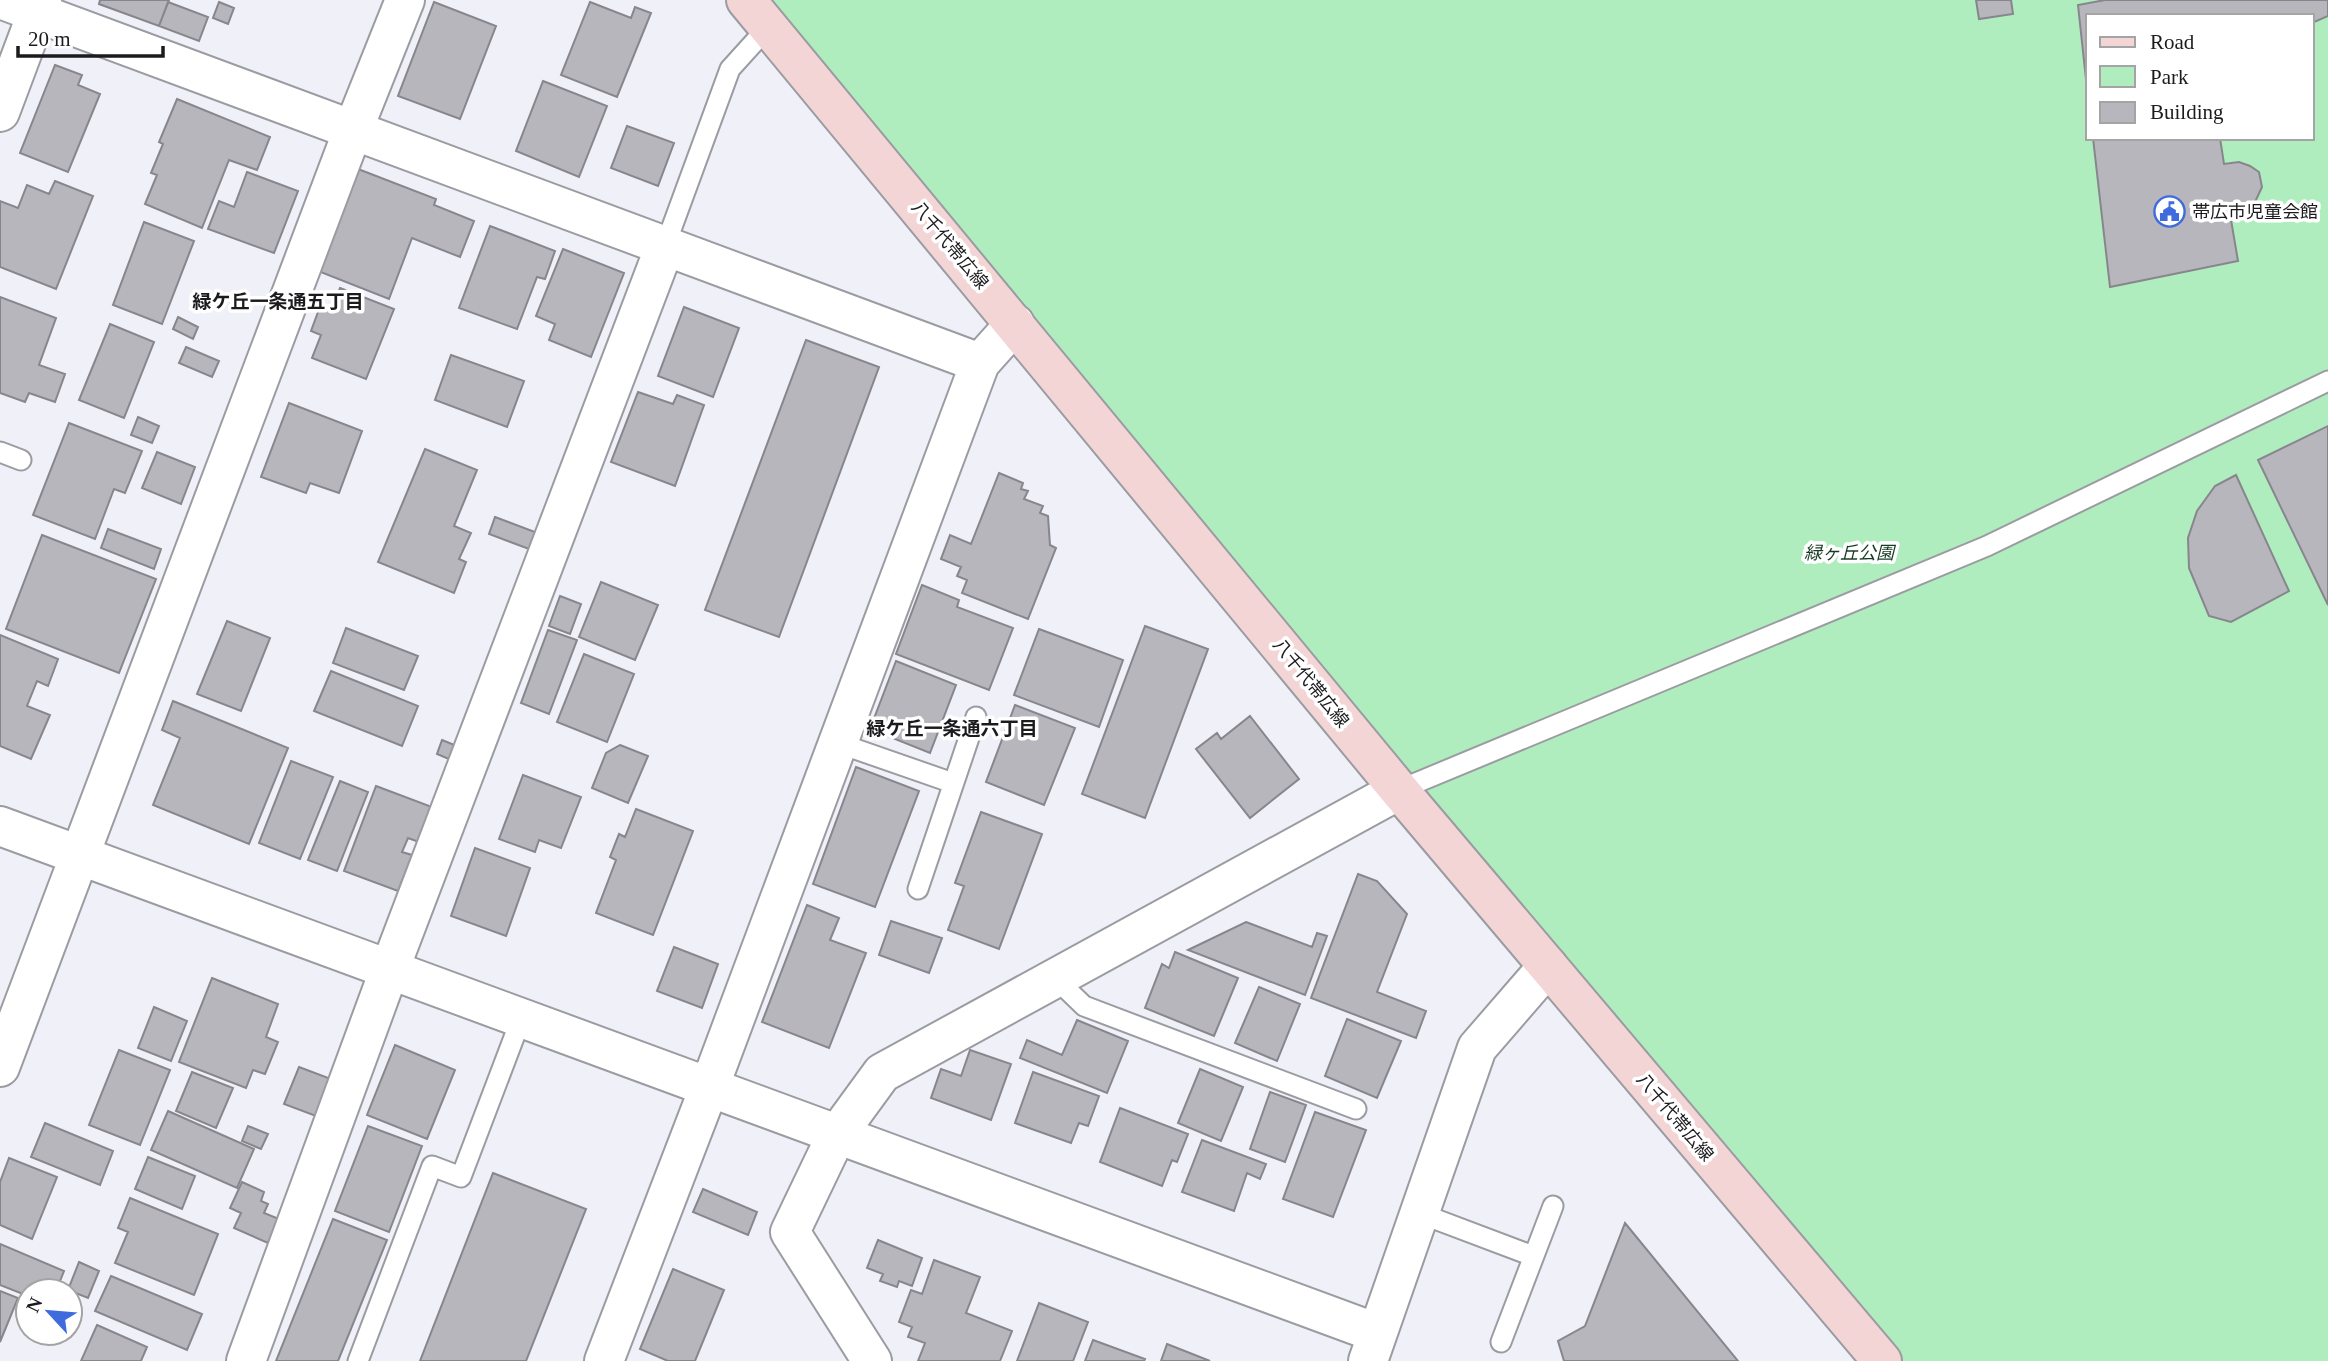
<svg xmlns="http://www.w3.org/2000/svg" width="2328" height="1361" viewBox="0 0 2328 1361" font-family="'Times New Roman','Noto Sans JP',serif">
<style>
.green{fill:#afedbe;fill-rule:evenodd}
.building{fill:#b7b6bd;stroke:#87868d;stroke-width:2}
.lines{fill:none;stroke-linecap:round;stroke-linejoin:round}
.service-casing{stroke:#9b9ba2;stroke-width:23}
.minor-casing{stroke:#9b9ba2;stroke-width:42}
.secondary-casing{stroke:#9b9ba2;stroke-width:42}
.service{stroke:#fff;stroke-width:19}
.minor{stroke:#fff;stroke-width:38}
.secondary{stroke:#f4d5d6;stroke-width:38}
.labels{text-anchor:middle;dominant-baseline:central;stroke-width:7;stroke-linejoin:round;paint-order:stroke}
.poi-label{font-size:18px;fill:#1b1b1e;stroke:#fff;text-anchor:start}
.street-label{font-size:18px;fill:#1b1b1e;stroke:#fff}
.park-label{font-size:18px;font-style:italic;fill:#163b22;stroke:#fff}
.neighbourhood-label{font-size:19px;font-weight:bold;fill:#1b1b1e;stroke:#fff}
</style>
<rect width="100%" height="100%" fill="#f0f0f8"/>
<path class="green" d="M 768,0 L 2328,0 L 2328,1361 L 1894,1361 ZM 2088,16 L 2312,16 L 2312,138 L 2088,138 Z"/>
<path class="building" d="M 100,0 L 169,0 L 159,26 L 99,4 Z
M 1976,0 L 2011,0 L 2013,14 L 1979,19 Z
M 2105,0 L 2328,0 L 2328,16 L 2312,23 L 2312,16 L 2088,16 L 2088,98 L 2078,5 Z
M 168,2 L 208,17 L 199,41 L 159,26 Z
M 219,2 L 234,8 L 228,24 L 213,18 Z
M 434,2 L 496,26 L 460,119 L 398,96 Z
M 590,2 L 631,18 L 635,7 L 651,13 L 617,97 L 561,75 Z
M 55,65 L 82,75 L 78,85 L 100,94 L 68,172 L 20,153 Z
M 543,81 L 607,106 L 579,177 L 516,151 Z
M 177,99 L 270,137 L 257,170 L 229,160 L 202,228 L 145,204 L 157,175 L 151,173 L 163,144 L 159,142 Z
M 627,126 L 674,143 L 658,186 L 611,168 Z
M 2093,138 L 2220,138 L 2224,164 L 2239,162 L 2250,166 L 2259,172 L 2262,187 L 2255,202 L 2243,211 L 2230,214 L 2238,261 L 2110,287 Z
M 358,169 L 436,199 L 434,205 L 474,221 L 460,257 L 412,238 L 389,299 L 318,271 Z
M 247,172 L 298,191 L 274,253 L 208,229 L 219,201 L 234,207 Z
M 55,181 L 93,196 L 56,289 L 0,267 L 0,201 L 18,208 L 27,185 L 49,194 Z
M 144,222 L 194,241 L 162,324 L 113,305 Z
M 490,226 L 555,251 L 545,279 L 537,277 L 517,329 L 459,308 Z
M 563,249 L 624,273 L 591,357 L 549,340 L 555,324 L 536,316 Z
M 340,288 L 394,309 L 366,379 L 312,358 L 321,335 L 311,331 L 321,304 L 332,308 Z
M 0,297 L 56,318 L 39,365 L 65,374 L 55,402 L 29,393 L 25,402 L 0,393 Z
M 684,307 L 739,328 L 713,397 L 658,376 Z
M 178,317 L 198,327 L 193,339 L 173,329 Z
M 110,324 L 154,342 L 124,418 L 79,400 Z
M 806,340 L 879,367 L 779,637 L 705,610 Z
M 186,347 L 219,361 L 212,377 L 179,363 Z
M 451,355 L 524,381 L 507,427 L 435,400 Z
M 638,392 L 673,404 L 677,395 L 704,405 L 675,486 L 611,462 Z
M 289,403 L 362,431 L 339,493 L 310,483 L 306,493 L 261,477 Z
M 138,417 L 159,426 L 152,443 L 131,435 Z
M 69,423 L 142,451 L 125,493 L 114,489 L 95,539 L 33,515 Z
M 2328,426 L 2328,605 L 2258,460 Z
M 425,449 L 477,470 L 454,526 L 471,533 L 459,559 L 466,562 L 454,593 L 378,562 Z
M 157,452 L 195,467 L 181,504 L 142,488 Z
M 999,473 L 1023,483 L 1021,489 L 1028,491 L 1024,499 L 1043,506 L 1040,513 L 1048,516 L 1050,545 L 1056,548 L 1028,619 L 962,593 L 967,580 L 957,576 L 961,567 L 941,559 L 950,535 L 971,544 Z
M 2236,475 L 2289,591 L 2231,622 L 2209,616 L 2189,568 L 2188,538 L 2197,511 L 2215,486 Z
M 495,517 L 535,532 L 529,549 L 489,534 Z
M 108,529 L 161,549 L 154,569 L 101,548 Z
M 42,535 L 156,579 L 119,673 L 6,629 Z
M 601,582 L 658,605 L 635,660 L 579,637 Z
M 922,585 L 959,600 L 957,607 L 1013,628 L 989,690 L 896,654 Z
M 560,596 L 581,604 L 570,634 L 549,626 Z
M 227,621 L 270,638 L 241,711 L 197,694 Z
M 1145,626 L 1208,649 L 1145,818 L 1082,794 Z
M 346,628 L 418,656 L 404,690 L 333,663 Z
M 1039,629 L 1123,660 L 1099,727 L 1014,695 Z
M 548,630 L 577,640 L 549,714 L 521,703 Z
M 0,635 L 58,659 L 48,686 L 37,681 L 27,706 L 50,715 L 31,759 L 0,746 Z
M 584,654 L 634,674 L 607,742 L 557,722 Z
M 896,661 L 956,685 L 930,753 L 870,729 Z
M 331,671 L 418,706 L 402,746 L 314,711 Z
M 173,701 L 288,748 L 249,844 L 153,805 L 180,738 L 162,730 Z
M 1015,705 L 1075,728 L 1044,805 L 986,782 Z
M 1250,716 L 1299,779 L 1250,818 L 1196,749 L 1217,733 L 1221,739 Z
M 442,740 L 457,746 L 451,760 L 437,754 Z
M 620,745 L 648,756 L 628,803 L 592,788 L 606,753 Z
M 291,761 L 333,777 L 300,859 L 259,843 Z
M 856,767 L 919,791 L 875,907 L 813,884 Z
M 523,775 L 581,797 L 561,848 L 539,840 L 535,852 L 499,839 Z
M 340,781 L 368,792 L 337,871 L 308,860 Z
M 376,786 L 432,807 L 419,842 L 408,838 L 402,852 L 412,855 L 398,891 L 344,871 Z
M 636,809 L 693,831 L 653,935 L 596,913 L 616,860 L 610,857 L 619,834 L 625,837 Z
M 981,812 L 1042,834 L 999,949 L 948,930 L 964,886 L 955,883 Z
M 475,848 L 530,868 L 506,936 L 451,916 Z
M 1358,874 L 1377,881 L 1407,914 L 1377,992 L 1426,1011 L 1416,1038 L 1311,998 Z
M 807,905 L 839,918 L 830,940 L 866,953 L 829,1048 L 762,1022 Z
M 891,921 L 942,938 L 929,973 L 879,955 Z
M 1246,922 L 1312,947 L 1317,933 L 1327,936 L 1305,995 L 1188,950 Z
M 674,947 L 718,964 L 702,1008 L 657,991 Z
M 1175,952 L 1238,978 L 1214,1036 L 1145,1008 L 1162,964 L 1169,968 Z
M 212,978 L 278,1004 L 266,1037 L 278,1042 L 265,1074 L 253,1070 L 246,1088 L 179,1062 Z
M 1259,987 L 1300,1004 L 1277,1061 L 1235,1043 Z
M 154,1007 L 187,1021 L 171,1061 L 138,1048 Z
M 1347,1019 L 1401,1041 L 1377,1098 L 1325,1076 Z
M 1077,1020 L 1128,1041 L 1107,1093 L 1020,1058 L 1027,1040 L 1062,1055 Z
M 395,1045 L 455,1070 L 427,1139 L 367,1115 Z
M 119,1050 L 170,1070 L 140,1145 L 89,1125 Z
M 970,1050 L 1011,1064 L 991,1120 L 931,1098 L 941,1069 L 961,1076 Z
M 299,1067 L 331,1079 L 316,1116 L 284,1104 Z
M 1200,1069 L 1243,1087 L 1221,1141 L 1178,1123 Z
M 192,1072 L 233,1088 L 216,1128 L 176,1111 Z
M 1033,1072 L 1099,1096 L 1088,1126 L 1079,1123 L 1071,1143 L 1015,1123 Z
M 1270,1092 L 1306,1105 L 1285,1162 L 1250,1149 Z
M 1120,1108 L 1188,1134 L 1177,1162 L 1172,1160 L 1162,1186 L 1100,1162 Z
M 168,1111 L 254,1149 L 237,1188 L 151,1150 Z
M 1315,1112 L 1366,1130 L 1333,1217 L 1283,1199 Z
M 45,1123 L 113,1151 L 100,1185 L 31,1157 Z
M 248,1126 L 268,1134 L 261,1149 L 242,1141 Z
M 368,1126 L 422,1146 L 389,1232 L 335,1211 Z
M 1202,1140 L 1266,1164 L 1260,1179 L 1247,1173 L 1234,1211 L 1182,1192 Z
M 148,1157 L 195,1176 L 182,1209 L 135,1189 Z
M 9,1158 L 57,1177 L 32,1239 L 0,1225 L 0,1182 Z
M 493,1173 L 586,1209 L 526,1361 L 420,1361 Z
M 242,1182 L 264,1192 L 261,1201 L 268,1204 L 264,1213 L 279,1219 L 268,1243 L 234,1228 L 241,1213 L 230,1208 Z
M 703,1189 L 757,1212 L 748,1235 L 693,1212 Z
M 130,1198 L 218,1234 L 194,1295 L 115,1263 L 128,1232 L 118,1228 Z
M 333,1219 L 387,1240 L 338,1361 L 276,1361 Z
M 1625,1223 L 1738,1361 L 1564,1361 L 1558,1341 L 1585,1326 Z
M 878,1240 L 922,1258 L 912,1286 L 899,1281 L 897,1287 L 880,1281 L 883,1274 L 867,1268 Z
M 0,1244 L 64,1271 L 56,1291 L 28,1291 L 28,1296 L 0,1285 Z
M 934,1260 L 980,1277 L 966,1313 L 1012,1331 L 1000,1361 L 918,1361 L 925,1343 L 908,1337 L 912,1327 L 899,1322 L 911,1290 L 922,1294 Z
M 79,1262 L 99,1271 L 88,1298 L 68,1290 Z
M 673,1269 L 724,1290 L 695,1361 L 668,1361 L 640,1349 Z
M 111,1276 L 202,1314 L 187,1350 L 95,1311 Z
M 0,1291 L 18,1298 L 0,1342 Z
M 1039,1303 L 1088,1322 L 1073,1361 L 1017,1361 Z
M 97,1325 L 147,1347 L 141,1361 L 81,1361 Z
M 1093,1340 L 1145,1359 L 1144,1361 L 1085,1361 Z
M 1167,1344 L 1210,1361 L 1161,1361 Z"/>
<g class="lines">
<defs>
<path id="service" d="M 665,246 L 730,69 L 768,27
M 0,452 L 21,460
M 838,743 L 953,783
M 1399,790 L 1987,546 L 2328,381
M 918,889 L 976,717
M 1055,978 L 1084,1006 L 1356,1109
M 1419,1213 L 1533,1256
M 1501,1342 L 1553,1206
M 358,1361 L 432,1166 L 461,1177 L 521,1019"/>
<path id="minor" d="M 3,0 L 980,363
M 0,112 L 42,0
M 0,826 L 1377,1333
M 0,1067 L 353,130 L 405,0
M 246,1361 L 389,971 L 665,246
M 604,1361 L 709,1088 L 980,363 L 1015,324
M 872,1361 L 790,1232 L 836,1136 L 882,1073 L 1399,790
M 1368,1361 L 1477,1048 L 1548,966"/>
<path id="secondary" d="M 746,0 L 1399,790 L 1882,1361"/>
</defs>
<use href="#service" class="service-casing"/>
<use href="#minor" class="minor-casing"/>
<use href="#secondary" class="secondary-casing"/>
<use href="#service" class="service"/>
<use href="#minor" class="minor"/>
<use href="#secondary" class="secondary"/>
</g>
<defs>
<symbol id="civic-ring" viewBox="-11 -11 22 22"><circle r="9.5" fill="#fff" stroke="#3f6bdc" stroke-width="1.5"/><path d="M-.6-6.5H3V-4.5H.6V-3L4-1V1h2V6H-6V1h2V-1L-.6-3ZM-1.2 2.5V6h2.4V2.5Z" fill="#3f6bdc"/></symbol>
</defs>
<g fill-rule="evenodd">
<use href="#civic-ring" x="2152" y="194" width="35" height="35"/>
</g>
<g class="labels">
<g class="poi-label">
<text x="2192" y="212">帯広市児童会館</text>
</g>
<g class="street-label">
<text transform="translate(950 245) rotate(50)">八千代帯広線</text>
<text transform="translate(1311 683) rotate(51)">八千代帯広線</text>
<text transform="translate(1675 1117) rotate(50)">八千代帯広線</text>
</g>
<g class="park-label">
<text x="1849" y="553">緑ヶ丘公園</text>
</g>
<g class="neighbourhood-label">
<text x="278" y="301">緑ケ丘一条通五丁目</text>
<text x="952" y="728">緑ケ丘一条通六丁目</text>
</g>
</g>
<rect x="2086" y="14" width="228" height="126" fill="#ffffff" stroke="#a4a4a5" stroke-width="2"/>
<rect x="2100" y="37" width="35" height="10" fill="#f4d5d6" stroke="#a4a4a5" stroke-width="2"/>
<text x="2150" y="49" font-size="21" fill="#1b1b1e">Road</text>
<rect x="2100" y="66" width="35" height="21" fill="#afedbe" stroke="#a4a4a5" stroke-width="2"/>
<text x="2150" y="84" font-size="21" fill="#1b1b1e">Park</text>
<rect x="2100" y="102" width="35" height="21" fill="#b7b6bd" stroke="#a4a4a5" stroke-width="2"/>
<text x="2150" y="119" font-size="21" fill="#1b1b1e">Building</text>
<g transform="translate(49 1312) rotate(296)"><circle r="33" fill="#ffffff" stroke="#a4a4a5" stroke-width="2"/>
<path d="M0-5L12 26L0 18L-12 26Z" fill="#3f6bdc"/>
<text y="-10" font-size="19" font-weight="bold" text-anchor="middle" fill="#1b1b1e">N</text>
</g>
<path d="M18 46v10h145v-10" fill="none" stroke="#1b1b1e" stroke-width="3.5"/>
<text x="28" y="46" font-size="21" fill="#1b1b1e" stroke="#ffffff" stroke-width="5" paint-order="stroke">20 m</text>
</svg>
